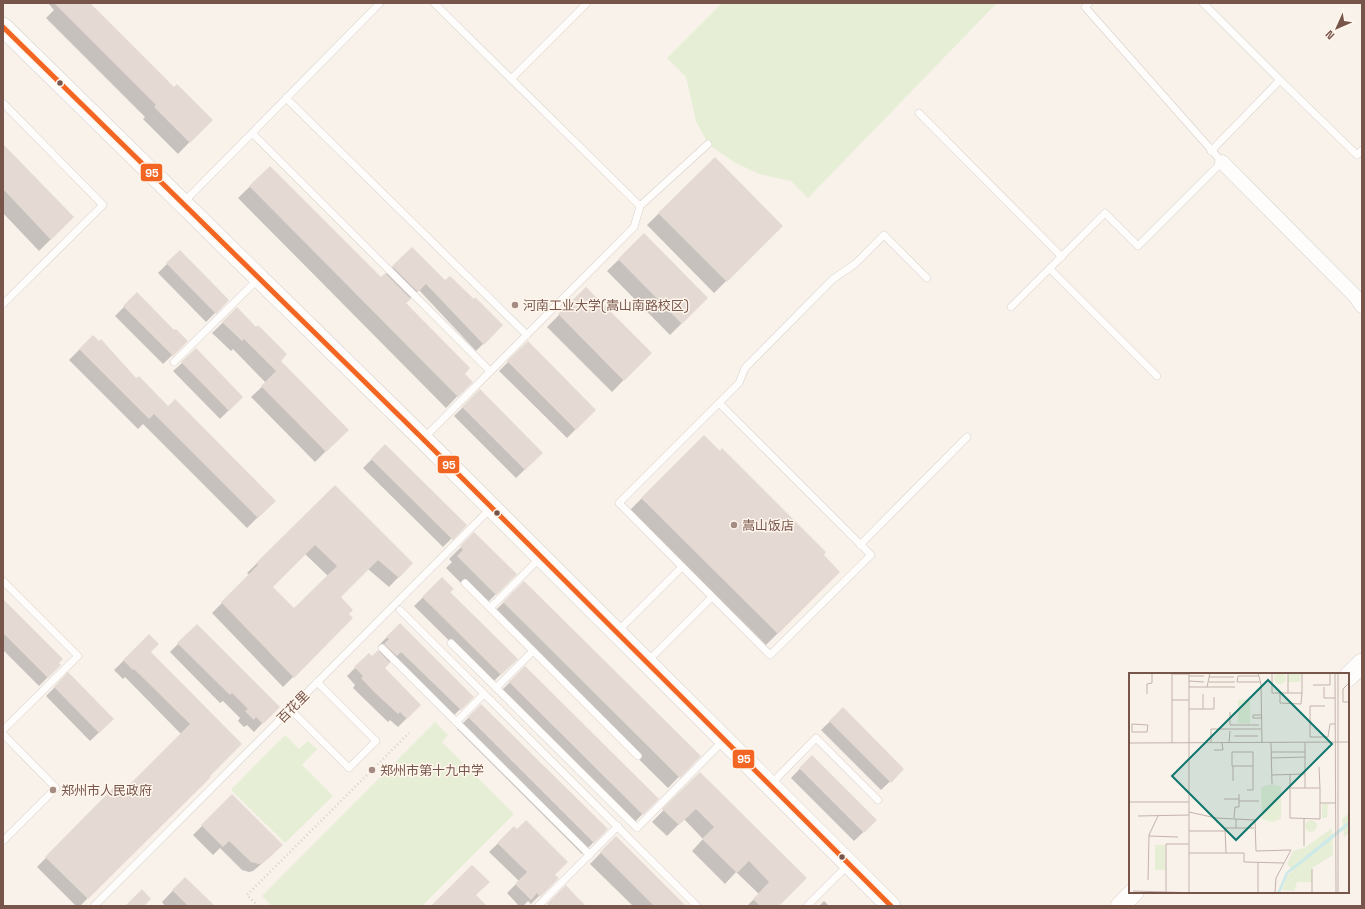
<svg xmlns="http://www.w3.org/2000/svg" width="1365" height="909" viewBox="0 0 1365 909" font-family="'Space Grotesk','Noto Sans SC',sans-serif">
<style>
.green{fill:#e6eed6}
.shadow{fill:#0003;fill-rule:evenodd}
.building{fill:#e4dad3;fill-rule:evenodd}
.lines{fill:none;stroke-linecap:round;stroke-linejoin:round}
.lane-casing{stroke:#d6cdc8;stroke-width:8}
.street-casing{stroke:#d6cdc8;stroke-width:15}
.secondary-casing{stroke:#d9cec9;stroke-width:20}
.path{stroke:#dad0cd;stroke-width:2.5;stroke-dasharray:1 3;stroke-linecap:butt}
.lane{stroke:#fefdfc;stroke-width:7}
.street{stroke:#fefdfc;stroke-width:14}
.secondary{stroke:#fefdfc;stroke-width:19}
.bus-1-casing{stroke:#fff6ed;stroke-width:8}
.bus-1{stroke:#f26522;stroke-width:5}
.bus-dot{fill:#77554a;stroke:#fff6ed;stroke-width:1.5}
.poi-dot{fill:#a48c82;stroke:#fff6ed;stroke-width:1.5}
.labels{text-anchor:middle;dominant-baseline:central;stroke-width:3;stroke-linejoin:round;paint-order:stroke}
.poi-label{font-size:13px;fill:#77554a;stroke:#fff6ed;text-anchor:start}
.street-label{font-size:13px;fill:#77554a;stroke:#fff6ed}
.inset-road{fill:none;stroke:#c4b3ab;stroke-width:1}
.view{fill:#0f766e;fill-opacity:0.15;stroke:#0f766e;stroke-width:2}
.inset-edge{fill:none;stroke:#77554a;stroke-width:2}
.line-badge{stroke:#fff6ed;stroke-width:1.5}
.badge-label{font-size:11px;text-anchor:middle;font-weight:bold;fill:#fff}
</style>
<rect width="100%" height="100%" fill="#f8f2eb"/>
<path class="green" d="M 722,3 L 997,3 L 808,198 L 791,181 L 759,174 L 734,162 L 708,144 L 696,121 L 686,77 L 667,58 Z
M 435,722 L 448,735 L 442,742 L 514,814 L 422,906 L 272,906 L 262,896 Z
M 285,735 L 299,749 L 308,741 L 317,749 L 302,765 L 333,796 L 285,843 L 231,790 Z"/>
<path class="shadow" d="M 48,3 L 89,3 L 174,88 L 211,120 L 178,154 L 143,119 L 145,117 L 46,18 L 54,10 Z
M 3,146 L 73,217 L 39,251 L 3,213 Z
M 715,158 L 782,226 L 714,293 L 647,225 Z
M 270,167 L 381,279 L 412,248 L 445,282 L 502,325 L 476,351 L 419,290 L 405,303 L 471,382 L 446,408 L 238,198 Z
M 644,235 L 707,298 L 670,335 L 607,271 Z
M 180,251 L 228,300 L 206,322 L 158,273 Z
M 586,288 L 650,353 L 612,392 L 547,327 Z
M 137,294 L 174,332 L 187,341 L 163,364 L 115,316 Z
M 237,309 L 279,361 L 347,430 L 315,462 L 251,397 L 266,383 L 233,349 L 231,351 L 212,333 Z
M 93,336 L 136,379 L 274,501 L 247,528 L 143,424 L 138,429 L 69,360 Z
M 528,342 L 595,410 L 567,438 L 499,371 Z
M 182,363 L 242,397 L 220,419 L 173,371 Z
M 480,390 L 542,453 L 516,478 L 454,416 Z
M 704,436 L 839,572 L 766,645 L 630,510 Z
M 385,446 L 465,525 L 443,547 L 363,468 Z
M 335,487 L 412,563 L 389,587 L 368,569 L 339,597 L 348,614 L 352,618 L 283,687 L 212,613 L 250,575 L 247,573 ZM 305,554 L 328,576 L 294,610 L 271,587 Z
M 474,534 L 516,574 L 484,606 L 446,568 L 452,562 L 449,559 Z
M 442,579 L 449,592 L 516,659 L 492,683 L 414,606 Z
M 524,582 L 699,756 L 668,788 L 492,614 Z
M 3,600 L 60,665 L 39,686 L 3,650 Z
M 400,624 L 473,697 L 451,718 L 392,660 L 383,668 L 420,705 L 398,727 L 390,720 L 388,722 L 353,688 L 355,685 L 347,676 L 369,654 L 372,657 L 381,649 L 378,646 Z
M 197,625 L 278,707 L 254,732 L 247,725 L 244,727 L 238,721 L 240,718 L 223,701 L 220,703 L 170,652 Z
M 149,636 L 150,652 L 240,744 L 80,906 L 76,906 L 37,867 L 118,785 L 124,791 L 181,734 L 125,677 L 123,679 L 114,670 Z
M 525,667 L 657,799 L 631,826 L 498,694 Z
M 68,674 L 113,719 L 90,741 L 46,696 Z
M 481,705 L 607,829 L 582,854 L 457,729 Z
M 843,709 L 903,769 L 881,790 L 821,730 Z
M 812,756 L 876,820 L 854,841 L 791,778 Z
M 700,773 L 805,878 L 778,906 L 747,906 L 759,894 L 736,872 L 725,884 L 692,851 L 703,839 L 684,819 L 667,836 L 652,822 Z
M 232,796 L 273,854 L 253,871 L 249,872 L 242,870 L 220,848 L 213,855 L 193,835 Z
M 514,828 L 557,878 L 531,904 L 528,901 L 523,906 L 519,906 L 507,893 L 519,881 L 489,852 Z
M 616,837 L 685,906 L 633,906 L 590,864 Z
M 185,878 L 213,906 L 165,906 L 162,902 Z
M 824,901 L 829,906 L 819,906 Z"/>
<path class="building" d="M 54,3 L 90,3 L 174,87 L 177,84 L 213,120 L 190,143 L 154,107 L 156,105 Z
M 3,144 L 74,217 L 51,240 L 3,189 Z
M 715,157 L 783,226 L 727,282 L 658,213 Z
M 270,166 L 381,277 L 385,273 L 411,299 L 406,303 L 470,368 L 465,374 L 473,382 L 458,397 L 249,186 Z
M 644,233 L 708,298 L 682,324 L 618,259 Z
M 412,247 L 445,280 L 450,276 L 474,299 L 475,297 L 503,325 L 484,345 L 426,284 L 418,292 L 392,266 Z
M 180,250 L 229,300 L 216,314 L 166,263 Z
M 586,287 L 652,353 L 624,381 L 558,314 Z
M 137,292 L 174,330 L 176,329 L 188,341 L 173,356 L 123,306 Z
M 237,307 L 256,327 L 258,325 L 287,354 L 281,361 L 349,430 L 326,452 L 261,386 L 276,371 L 244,339 L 242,341 L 222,322 Z
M 93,335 L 99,341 L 101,339 L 136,378 L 139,376 L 168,406 L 175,399 L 276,501 L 258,518 L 154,414 L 149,419 L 79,349 Z
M 528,341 L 596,410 L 576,430 L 507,361 Z
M 196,348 L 243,397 L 229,411 L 181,362 Z
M 480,389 L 543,453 L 525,470 L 462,407 Z
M 704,435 L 720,451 L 722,448 L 826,552 L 824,555 L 840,572 L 778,634 L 641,498 Z
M 385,444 L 467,525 L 453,540 L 371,459 Z
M 335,485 L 413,563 L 399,578 L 378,560 L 341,597 L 353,610 L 349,614 L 353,618 L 294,678 L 221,602 L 258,565 L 256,563 ZM 315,545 L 337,566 L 294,608 L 273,587 Z
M 474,532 L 517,574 L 496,595 L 457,556 L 463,550 L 460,546 Z
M 442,577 L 454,589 L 450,592 L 518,659 L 501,675 L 422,597 Z
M 524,581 L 701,756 L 680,778 L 503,602 Z
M 3,599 L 63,659 L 59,663 L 61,665 L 48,678 L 3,633 Z
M 400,623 L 474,697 L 461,710 L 401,652 L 397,656 L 384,644 L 389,639 L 386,637 Z
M 197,624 L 280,707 L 263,724 L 256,717 L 254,720 L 245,711 L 248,709 L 232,693 L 230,695 L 177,643 Z
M 149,634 L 159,644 L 151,652 L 242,744 L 210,776 L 211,777 L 88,899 L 45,857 L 118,783 L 124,790 L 190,724 L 134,669 L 133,670 L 123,660 Z
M 378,650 L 390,663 L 385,668 L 421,705 L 407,719 L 400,712 L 398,714 L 373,691 L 361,678 L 363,676 L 354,667 L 369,653 L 372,656 Z
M 525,666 L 659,799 L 643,815 L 509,682 Z
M 68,672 L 114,719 L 99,733 L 54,687 Z
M 481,704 L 608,829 L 594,843 L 468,717 Z
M 843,707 L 904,769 L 891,783 L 829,721 Z
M 812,755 L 877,820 L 864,833 L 799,768 Z
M 700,772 L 807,878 L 779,906 L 760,906 L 753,899 L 769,882 L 749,861 L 737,873 L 702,839 L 714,827 L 696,809 L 679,825 L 662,809 Z
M 232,794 L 283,845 L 263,863 L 259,864 L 251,862 L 229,841 L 223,847 L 201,825 Z
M 526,820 L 568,862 L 555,875 L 559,878 L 540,897 L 537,893 L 531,900 L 515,884 L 527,872 L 497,843 L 514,826 L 517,829 Z
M 616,836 L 686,906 L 654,906 L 600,852 Z
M 472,865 L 490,882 L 476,895 L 487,906 L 431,906 Z
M 185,877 L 215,906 L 188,906 L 172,890 Z
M 566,885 L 575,895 L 586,906 L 550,906 L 547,904 Z
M 142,889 L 151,899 L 144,906 L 125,906 Z"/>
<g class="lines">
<defs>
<path id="lane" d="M 434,3 L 640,206
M 1203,3 L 1280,80 L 1211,151
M 511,79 L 587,3
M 1280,80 L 1357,155 L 1362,150
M 286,98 L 527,335
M 3,103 L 103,205 L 3,304
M 919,113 L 1062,257
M 252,133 L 490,371
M 183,203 L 380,3
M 1050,269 L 1157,376
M 1011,307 L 1105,213 L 1138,246 L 1222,162 L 1085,7 L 1089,3
M 174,362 L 258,279
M 719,403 L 871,555 L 770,655 L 619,503 Z
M 719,403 L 739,383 L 745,368 L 833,279 L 855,264 L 884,235 L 927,278
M 424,438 L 634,227 L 640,206 L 708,144
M 860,545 L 967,437
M 3,581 L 78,656 L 3,730
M 465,583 L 638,756
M 490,608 L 541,557
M 400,610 L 697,906
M 617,632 L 682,567
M 451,643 L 637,828 L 724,740
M 382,648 L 590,855
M 647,662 L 712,597
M 496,688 L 533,651
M 290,709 L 349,768 L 376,741 L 317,682
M 456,722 L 484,694
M 3,734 L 56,788 L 3,841
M 770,785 L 816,738 L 878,800
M 94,906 L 491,508
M 538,906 L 618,826
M 807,906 L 849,864"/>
<path id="street" d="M 1222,162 L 1355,296 L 1362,306"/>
<path id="secondary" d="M 3,27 L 423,439 L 891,906
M 1348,677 L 1362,663
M 1120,906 L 1134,892"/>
</defs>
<use href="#lane" class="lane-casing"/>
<use href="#street" class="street-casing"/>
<use href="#secondary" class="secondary-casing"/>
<path class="path" d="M 258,906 L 247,895 L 409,733"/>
<use href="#lane" class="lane"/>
<use href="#street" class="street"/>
<use href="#secondary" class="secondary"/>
<defs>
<path id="bus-1" d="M 3,27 L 423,439 L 891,906"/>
</defs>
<use href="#bus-1" class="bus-1-casing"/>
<use href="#bus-1" class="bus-1"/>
</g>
<g class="bus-dot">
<circle cx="60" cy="83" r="3.5"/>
<circle cx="497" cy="513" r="3.5"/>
<circle cx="842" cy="857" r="3.5"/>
</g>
<g class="poi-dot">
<circle cx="515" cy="305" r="4"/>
<circle cx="734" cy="525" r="4"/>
<circle cx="372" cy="770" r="4"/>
<circle cx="53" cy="790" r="4"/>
</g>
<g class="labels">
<g class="poi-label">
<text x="523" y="305">河南工业大学(嵩山南路校区)</text>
<text x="742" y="525">嵩山饭店</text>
<text x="380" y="770">郑州市第十九中学</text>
<text x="61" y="790">郑州市人民政府</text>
</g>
<g class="street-label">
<text transform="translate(293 707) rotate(-45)">百花里</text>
</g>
</g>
<g transform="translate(1129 673)">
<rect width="220" height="220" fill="#f8f2eb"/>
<path d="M145 5a6 6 0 1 1 12 0a6 6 0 1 1-12 0ZM 159,0 L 172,0 L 171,9 L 159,9 ZM 121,26 L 121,51 L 109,50 L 109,27 ZM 143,111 L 152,114 L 152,146 L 143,149 L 133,146 L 132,114 ZM 199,130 L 198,145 L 193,145 L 193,131 ZM 220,140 L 220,160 L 215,164 L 213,146 ZM176 153a6 6 0 1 1 12 0a6 6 0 1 1-12 0ZM 203,155 L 204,182 L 183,195 L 183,209 L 168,209 L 165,218 L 153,217 L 158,203 L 164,198 L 158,191 L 164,178 L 177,174 ZM 26,172 L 36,172 L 36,197 L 26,197 Z" fill="#e6eed6"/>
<path d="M 220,148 L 220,152 L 201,168 L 159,201 L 151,220 L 148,220 L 157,199 Z" fill="#cde9e8"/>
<path class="inset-road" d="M 60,0 L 60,220M 129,0 L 132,11 L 133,70M 143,0 L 143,20 L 173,20 L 173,0M 206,0 L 207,220M 209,0 L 209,220M 43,1 L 60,1M 60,3 L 75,3M 129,3 L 109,3 L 108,9 L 131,9M 80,4 L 105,4M 60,8 L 75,9M 80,9 L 106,9M 220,10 L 214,16 L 214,29 L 220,29M 184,12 L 201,12 L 201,0M 60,14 L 106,14M 78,14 L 81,0M 195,14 L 195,25 L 206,25M 151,20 L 151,30 L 172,31 L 173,20M 159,20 L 159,0M 18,21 L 18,11 L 23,10 L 23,0M 43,27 L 60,27M 196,33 L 181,33 L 181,64 L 199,64 L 201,51 L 206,51M 60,36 L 85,36 L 85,24M 74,36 L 74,21M 101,39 L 101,52M 132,42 L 124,42 L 124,45 L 133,45M 3,51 L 19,52 L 18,59 L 3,59 ZM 101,52 L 130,52M 105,63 L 129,63M 0,70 L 220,69M 43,70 L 43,0M 82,70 L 82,56 L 132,56M 100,70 L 101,58M 142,70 L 143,111M 176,70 L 176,115M 85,77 L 94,77 L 93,70M 103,79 L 124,79 L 124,93 L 103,93 ZM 142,79 L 176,79M 142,85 L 176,84M 104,93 L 104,108M 190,94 L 191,115M 161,101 L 161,145 L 191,146 L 191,115 L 161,115M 143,102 L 176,101M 118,117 L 124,117 L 124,93M 95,126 L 110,126M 110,128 L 130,128M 0,129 L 60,129M 191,130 L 207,130M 60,139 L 87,145 L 126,147 L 127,178 L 162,177 L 147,205 L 146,219M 9,143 L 60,142M 105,145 L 106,134 L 110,134 L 110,121M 175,145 L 175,173M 107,146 L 107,155 L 125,155M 60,158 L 97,158M 20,163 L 49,164M 60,180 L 115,180 L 115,189 L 155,190M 97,180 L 96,155 L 107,155M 129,190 L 129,219M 183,196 L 183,219M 19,207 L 20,162 L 29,143M 4,218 L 71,220M 37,219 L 37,171 L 60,171M 91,220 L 191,220"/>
<path class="view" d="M 139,7 L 203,71 L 107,167 L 43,103 Z"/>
<rect width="220" height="220" class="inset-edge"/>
</g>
<g class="line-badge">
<rect x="140" y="163" width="23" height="19" rx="4" fill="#f26522"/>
<rect x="437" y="455" width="23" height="19" rx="4" fill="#f26522"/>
<rect x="732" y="749" width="23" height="20" rx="4" fill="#f26522"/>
</g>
<g class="badge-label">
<text x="152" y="177">95</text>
<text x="449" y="469">95</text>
<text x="744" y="763">95</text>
</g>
<rect width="1365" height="909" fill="none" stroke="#77554a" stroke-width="8"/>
<g transform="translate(1337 28) rotate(225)" stroke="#fff6ed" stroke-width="3" paint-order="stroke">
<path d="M0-3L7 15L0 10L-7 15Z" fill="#77554a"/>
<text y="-6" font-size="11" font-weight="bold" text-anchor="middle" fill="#77554a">N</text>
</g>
</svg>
